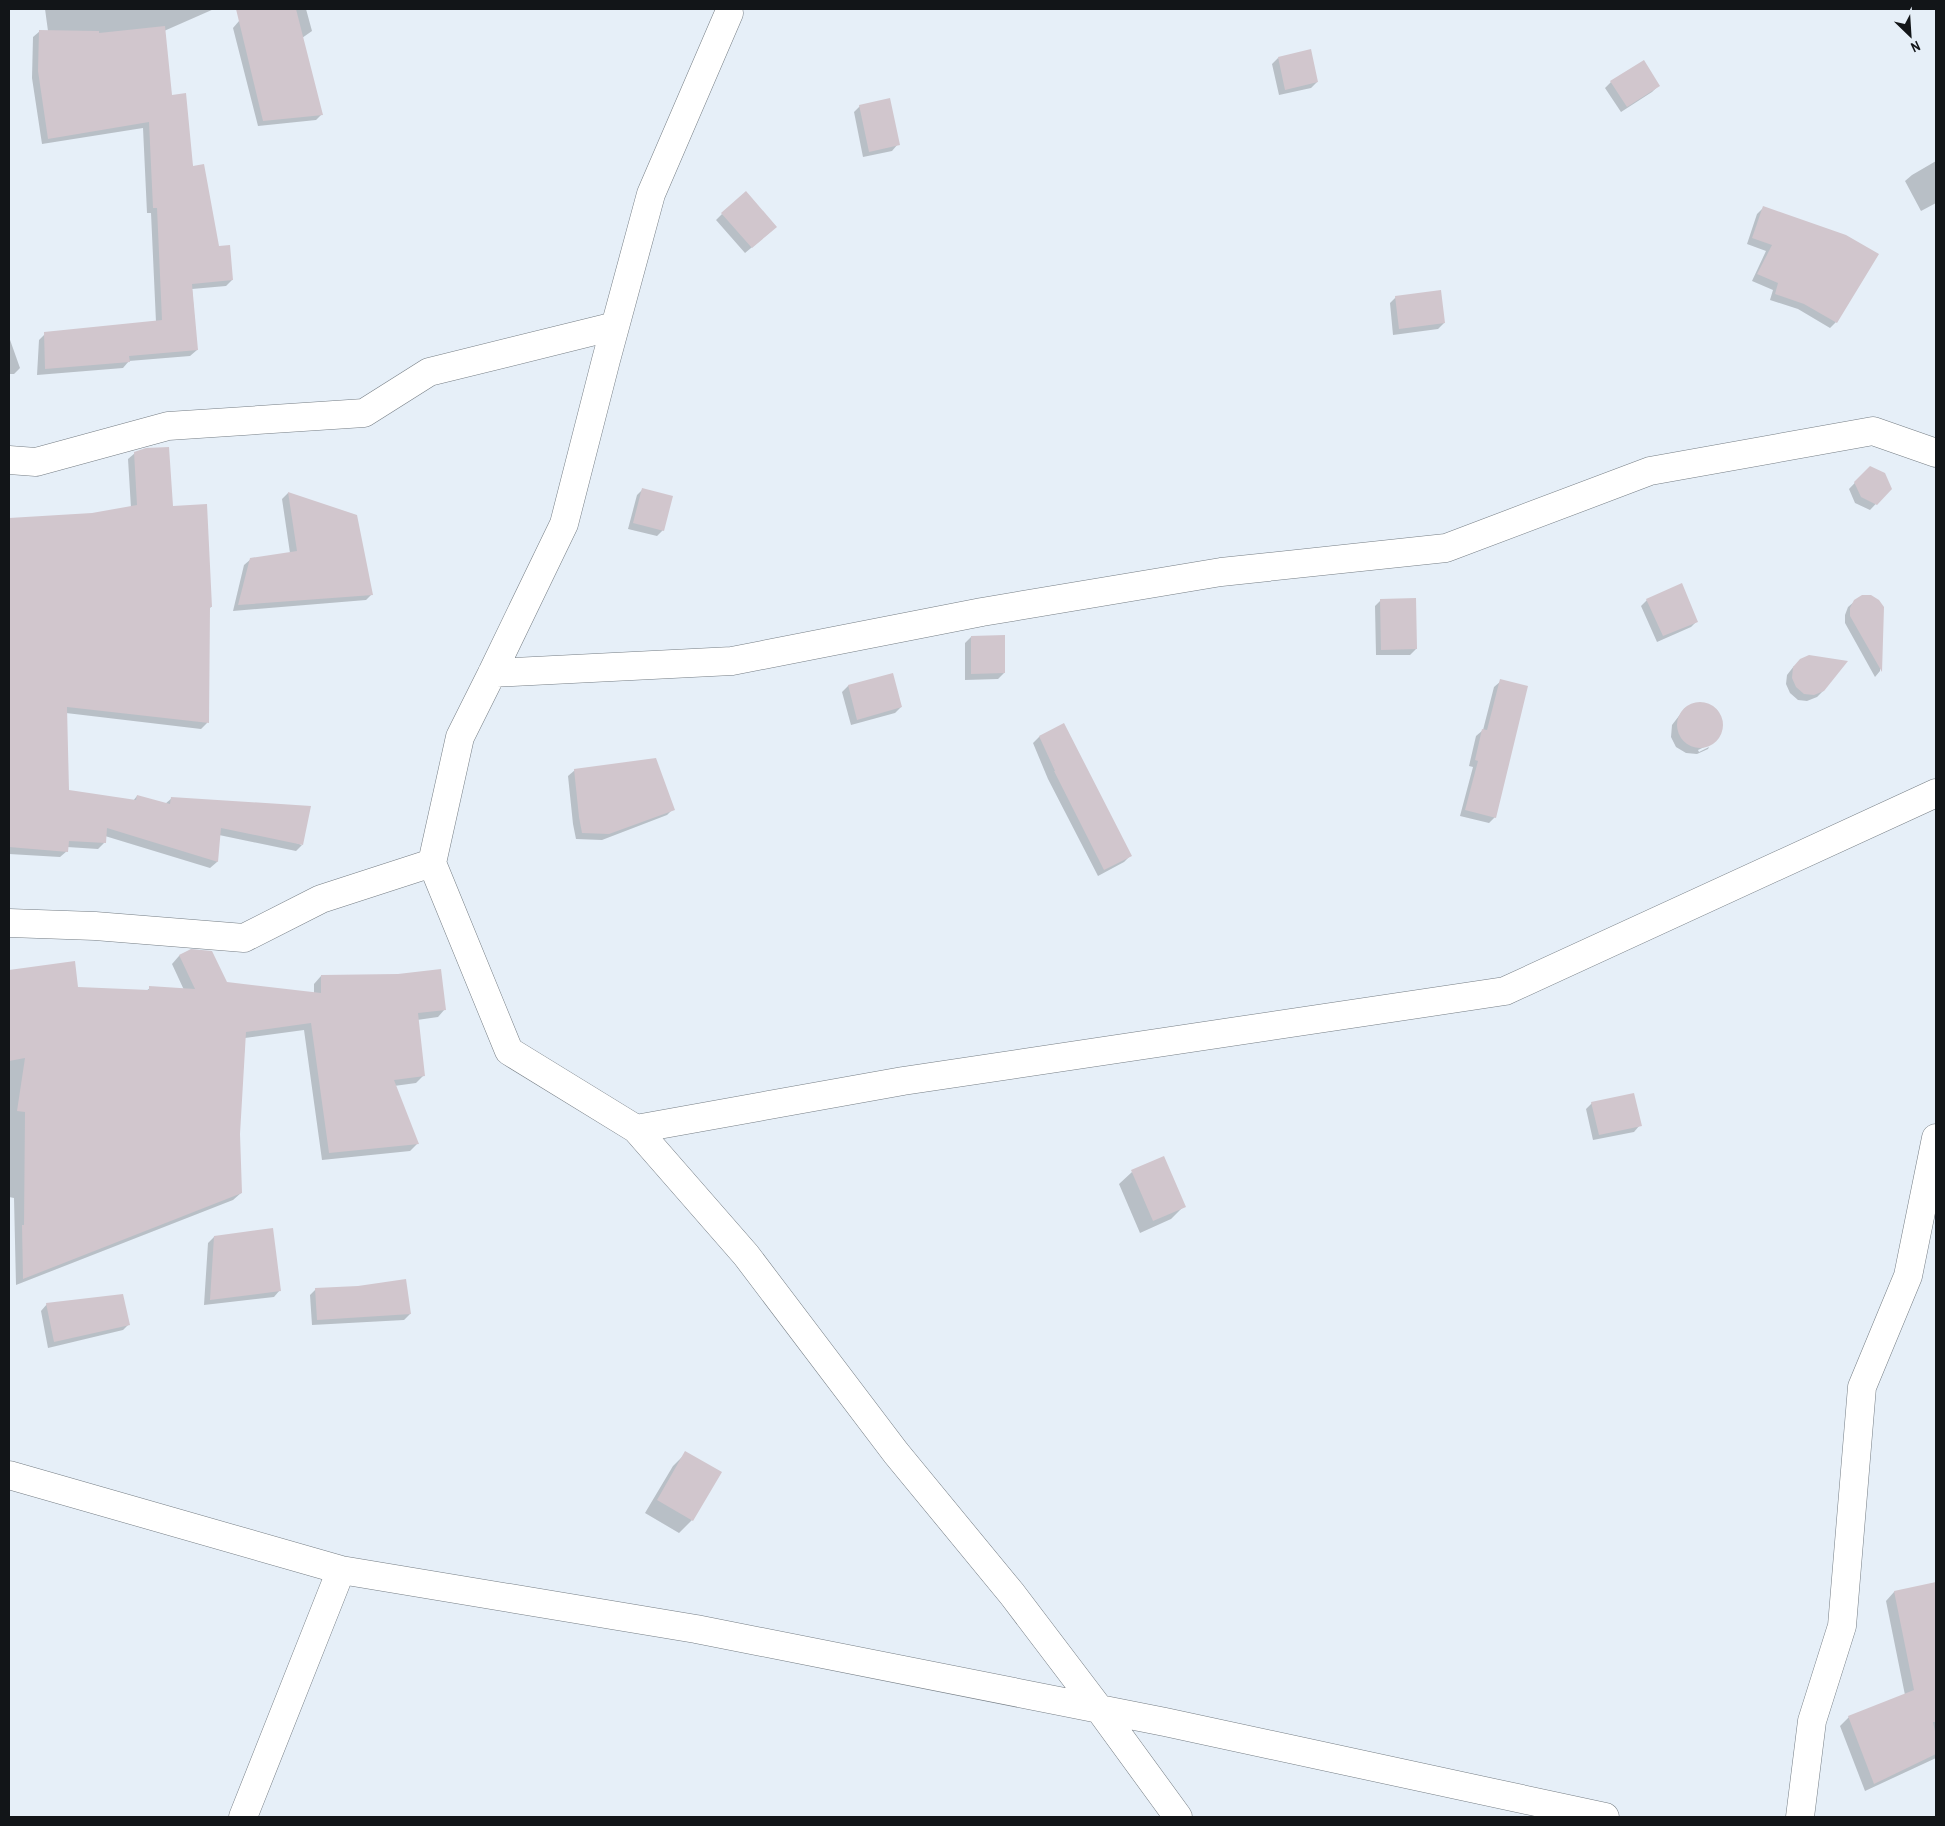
<svg xmlns="http://www.w3.org/2000/svg" width="1945" height="1826" viewBox="0 0 1945 1826" font-family="'Archivo Narrow',sans-serif">
<style>
.shadow{fill:#0003}
.building{fill:#d1c6cd}
.lines{fill:none;stroke-linecap:round;stroke-linejoin:round}
.minor-casing{stroke:#757d84;stroke-width:29}
.minor{stroke:#fff;stroke-width:28}
</style>
<rect width="100%" height="100%" fill="#e6eff8"/>
<path class="shadow" d="M 45,9 L 214,9 L 164,31 L 171,96 L 218,247 L 232,280 L 226,286 L 192,289 L 197,350 L 190,356 L 129,361 L 123,368 L 37,375 L 39,340 L 45,334 L 156,322 L 151,213 L 147,213 L 143,128 L 42,144 L 32,78 L 33,37 L 40,31 L 48,31 Z
M 276,9 L 306,9 L 312,31 L 302,38 L 322,114 L 316,120 L 258,126 L 233,28 L 239,21 Z
M 1278,58 L 1317,82 L 1311,88 L 1279,95 L 1272,64 Z
M 1611,82 L 1658,86 L 1652,92 L 1621,112 L 1605,88 Z
M 860,106 L 898,144 L 892,151 L 863,157 L 854,112 Z
M 1936,161 L 1936,203 L 1921,211 L 1905,181 L 1912,175 Z
M 1763,208 L 1836,322 L 1830,328 L 1798,309 L 1770,300 L 1773,290 L 1752,281 L 1766,251 L 1747,244 L 1757,214 Z
M 722,214 L 769,233 L 745,253 L 716,220 Z
M 1396,297 L 1444,323 L 1438,329 L 1393,335 L 1390,303 Z
M 9,337 L 20,368 L 14,374 L 9,374 Z
M 135,453 L 172,508 L 211,607 L 209,609 L 207,723 L 201,729 L 66,713 L 68,791 L 133,801 L 137,796 L 165,804 L 172,798 L 302,845 L 296,851 L 219,835 L 217,862 L 210,868 L 105,836 L 105,842 L 98,849 L 67,847 L 67,851 L 60,857 L 9,854 L 9,519 L 92,514 L 131,508 L 128,459 Z
M 1870,467 L 1891,488 L 1870,510 L 1855,503 L 1849,489 Z
M 643,489 L 663,530 L 657,536 L 628,529 L 637,495 Z
M 288,493 L 356,516 L 372,594 L 366,600 L 233,611 L 244,565 L 251,559 L 290,553 L 282,499 Z
M 1381,600 L 1416,649 L 1410,655 L 1376,655 L 1375,606 Z
M 1647,600 L 1697,621 L 1691,627 L 1657,642 L 1641,606 Z
M 1855,601 L 1882,608 L 1880,671 L 1875,677 L 1845,623 L 1845,615 L 1848,607 Z
M 971,637 L 1004,673 L 998,679 L 965,680 L 965,643 Z
M 1794,666 L 1823,691 L 1817,697 L 1807,701 L 1798,700 L 1790,693 L 1786,684 L 1787,675 Z
M 892,674 L 901,707 L 895,713 L 851,725 L 842,692 L 848,686 Z
M 1501,681 L 1495,817 L 1489,823 L 1460,816 L 1473,767 L 1469,766 L 1476,736 L 1483,730 L 1494,687 Z
M 1695,703 L 1707,704 L 1717,710 L 1722,721 L 1721,732 L 1713,743 L 1698,750 L 1699,752 L 1709,747 L 1708,749 L 1697,754 L 1686,753 L 1676,747 L 1671,737 L 1672,725 L 1685,708 Z
M 1064,725 L 1130,856 L 1124,862 L 1098,876 L 1048,779 L 1033,743 L 1039,737 Z
M 575,770 L 673,809 L 667,815 L 602,840 L 576,839 L 573,824 L 568,776 Z
M 191,951 L 226,984 L 314,993 L 314,984 L 321,976 L 445,1009 L 438,1017 L 417,1020 L 424,1075 L 416,1083 L 394,1086 L 417,1144 L 410,1151 L 322,1160 L 304,1030 L 245,1038 L 239,1134 L 241,1193 L 233,1200 L 16,1285 L 14,1198 L 9,1197 L 9,1037 L 44,1032 L 146,991 L 150,988 L 184,990 L 172,964 L 179,956 Z
M 1592,1103 L 1640,1125 L 1634,1132 L 1593,1140 L 1586,1109 Z
M 1132,1172 L 1184,1206 L 1171,1219 L 1140,1233 L 1119,1184 Z
M 214,1237 L 280,1290 L 274,1297 L 204,1305 L 208,1243 Z
M 316,1289 L 410,1314 L 404,1320 L 312,1325 L 310,1295 Z
M 47,1304 L 129,1324 L 123,1330 L 48,1348 L 41,1311 Z
M 686,1453 L 692,1520 L 679,1533 L 645,1513 L 673,1466 Z
M 1936,1583 L 1936,1758 L 1865,1791 L 1840,1726 L 1849,1717 L 1905,1695 L 1886,1601 L 1894,1592 Z"/>
<path class="building" d="M 236,9 L 296,9 L 323,115 L 263,121 Z
M 165,26 L 172,95 L 186,93 L 193,166 L 204,164 L 219,246 L 230,245 L 233,280 L 192,284 L 198,350 L 129,356 L 130,362 L 45,369 L 44,332 L 162,320 L 157,208 L 153,208 L 149,122 L 48,139 L 38,71 L 39,30 L 99,31 L 99,33 Z
M 1311,49 L 1318,82 L 1285,90 L 1278,57 Z
M 1644,60 L 1660,86 L 1627,107 L 1610,81 Z
M 890,98 L 900,145 L 869,152 L 859,105 Z
M 746,191 L 777,227 L 752,248 L 721,213 Z
M 1763,206 L 1846,235 L 1879,254 L 1837,323 L 1804,304 L 1775,294 L 1778,283 L 1757,274 L 1772,245 L 1752,238 Z
M 1441,290 L 1445,323 L 1399,329 L 1395,296 Z
M 169,447 L 173,506 L 207,504 L 212,607 L 210,607 L 209,723 L 67,707 L 69,790 L 136,800 L 137,795 L 170,804 L 171,797 L 311,806 L 303,845 L 221,828 L 218,862 L 107,828 L 106,843 L 69,841 L 68,852 L 9,847 L 9,518 L 92,513 L 137,505 L 134,452 L 146,448 Z
M 1870,466 L 1885,473 L 1892,489 L 1877,505 L 1861,497 L 1854,482 Z
M 642,488 L 673,496 L 664,531 L 633,523 Z
M 288,492 L 357,515 L 373,595 L 238,605 L 250,558 L 297,551 Z
M 1682,583 L 1698,622 L 1663,636 L 1646,599 Z
M 1862,595 L 1871,595 L 1879,600 L 1884,607 L 1882,672 L 1850,616 L 1850,608 L 1854,600 Z
M 1416,598 L 1417,649 L 1381,650 L 1380,599 Z
M 1005,635 L 1005,673 L 971,674 L 971,636 Z
M 1809,655 L 1848,661 L 1824,691 L 1814,695 L 1804,694 L 1796,687 L 1792,678 L 1793,667 L 1800,659 Z
M 893,673 L 902,707 L 857,720 L 848,685 Z
M 1500,679 L 1528,686 L 1496,818 L 1465,810 L 1478,761 L 1475,760 L 1482,729 L 1487,730 Z
M1677 725a23 23 0 1 1 46 0a23 23 0 1 1-46 0Z
M 1064,723 L 1132,856 L 1104,870 L 1054,771 L 1055,771 L 1039,736 Z
M 656,758 L 675,810 L 609,834 L 582,833 L 579,817 L 574,769 Z
M 191,949 L 212,951 L 227,982 L 321,993 L 321,975 L 398,974 L 441,969 L 446,1010 L 418,1013 L 425,1076 L 394,1080 L 419,1144 L 329,1153 L 311,1023 L 246,1032 L 240,1134 L 242,1193 L 23,1279 L 22,1225 L 24,1225 L 25,1112 L 17,1111 L 25,1058 L 9,1061 L 9,970 L 75,961 L 78,987 L 149,990 L 149,986 L 195,989 L 179,955 Z
M 1634,1093 L 1642,1126 L 1599,1135 L 1591,1102 Z
M 1164,1156 L 1186,1207 L 1153,1221 L 1131,1170 Z
M 273,1228 L 281,1291 L 210,1300 L 214,1236 Z
M 406,1279 L 411,1314 L 317,1320 L 315,1288 L 358,1286 Z
M 123,1294 L 130,1325 L 54,1342 L 46,1303 Z
M 685,1451 L 722,1472 L 693,1521 L 657,1500 Z
M 1936,1582 L 1936,1722 L 1933,1722 L 1936,1736 L 1936,1754 L 1874,1784 L 1848,1716 L 1914,1690 L 1894,1591 Z"/>
<g class="lines">
<defs>
<path id="minor" d="M 729,13 L 651,194 L 606,360 L 564,524 L 492,673 L 460,737 L 432,863 L 509,1051 L 636,1129 L 746,1255 L 896,1453 L 1012,1594 L 1100,1710 L 1178,1817
M 9,460 L 36,462 L 168,426 L 364,413 L 429,372 L 615,326
M 492,673 L 732,661 L 982,612 L 1221,572 L 1446,548 L 1650,471 L 1873,431 L 1936,453
M 9,923 L 95,926 L 244,938 L 321,899 L 432,863
M 636,1129 L 903,1081 L 1505,991 L 1936,793
M 9,1475 L 341,1570 L 696,1629 L 1165,1722 L 1605,1817
M 243,1817 L 341,1570
M 1800,1817 L 1812,1721 L 1842,1626 L 1862,1387 L 1908,1276 L 1936,1138"/>
</defs>
<use href="#minor" class="minor-casing"/>
<use href="#minor" class="minor"/>
</g>
<rect width="1945" height="1826" fill="none" stroke="#121518" stroke-width="20"/>
<g transform="translate(1910 35) rotate(155)" stroke="#e6eff8" stroke-width="4" paint-order="stroke">
<path d="M0-4L9 19L0 12L-9 19Z" fill="#121518"/>
<text y="-8" font-size="14" font-weight="bold" text-anchor="middle" fill="#121518">N</text>
</g>
</svg>
